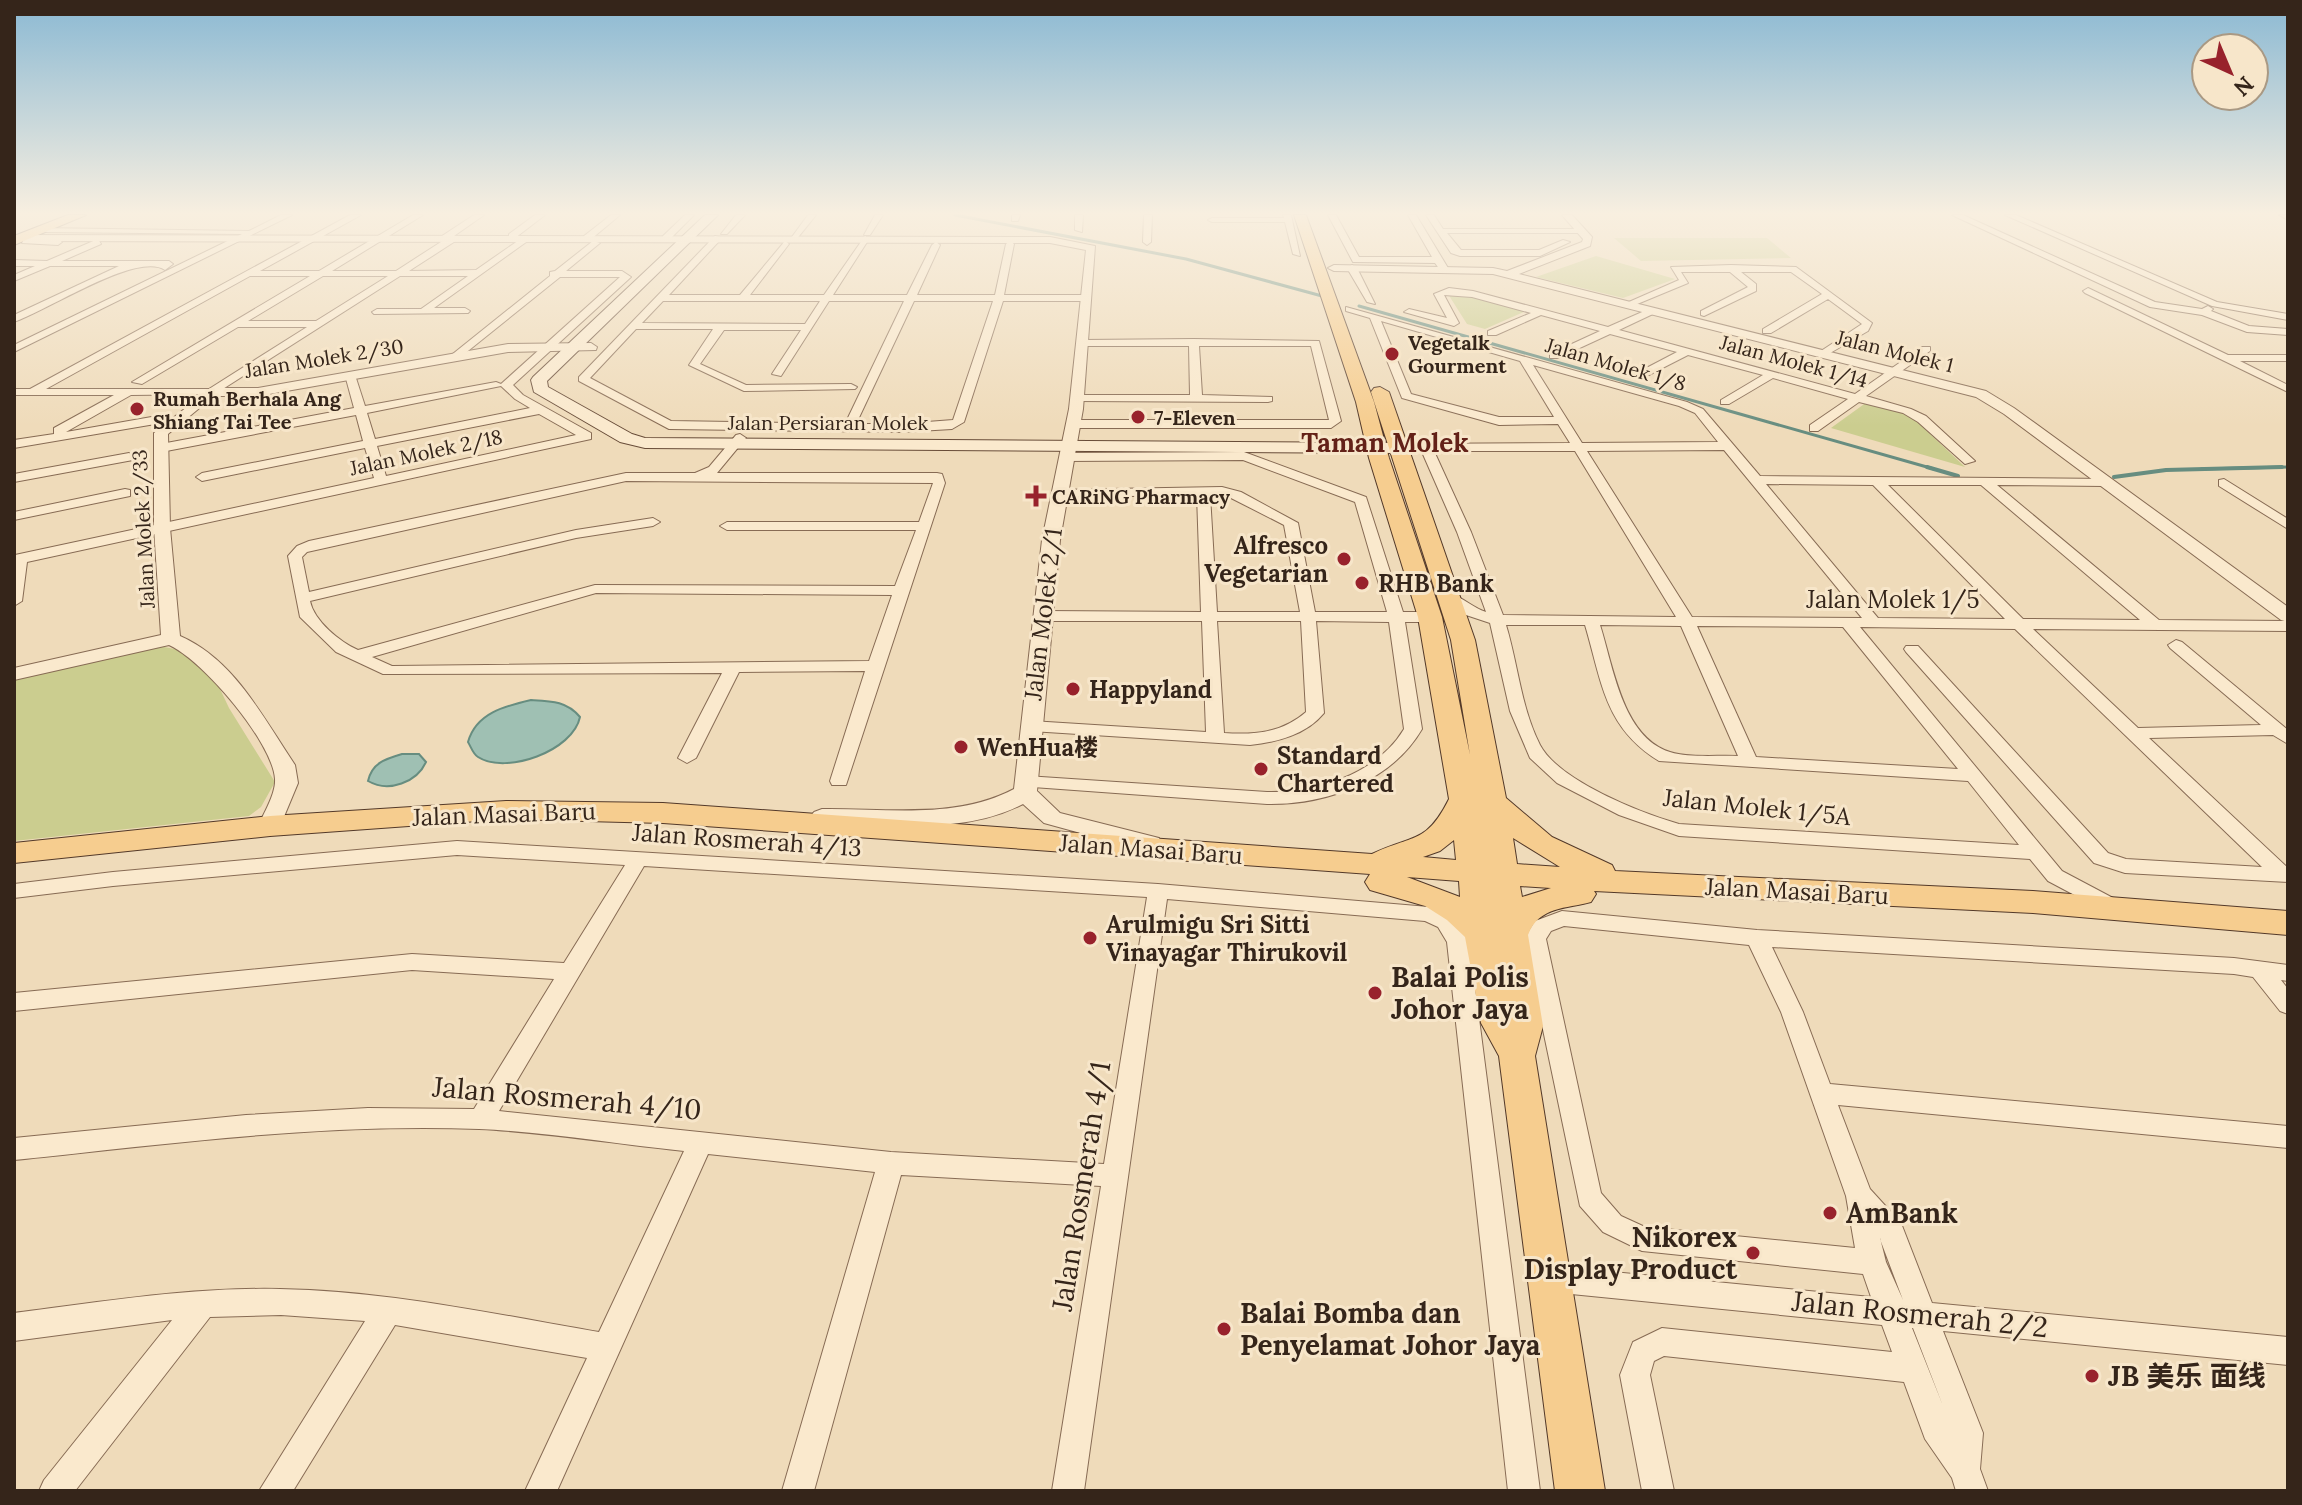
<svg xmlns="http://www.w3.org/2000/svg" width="2302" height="1505" viewBox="0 0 2302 1505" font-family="Lora,'Noto Sans SC',serif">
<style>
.green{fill:#cbcd8f}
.water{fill:#9fc0b3;stroke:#678d80;stroke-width:2}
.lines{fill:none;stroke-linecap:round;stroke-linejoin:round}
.stream-far1{stroke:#678d80;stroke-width:3}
.stream{stroke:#678d80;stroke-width:4}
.minor-casing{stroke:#876b54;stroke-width:2}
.tertiary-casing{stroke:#876b54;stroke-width:2}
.secondary-casing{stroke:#684c38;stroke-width:2}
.primary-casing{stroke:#533929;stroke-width:2}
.trunk-casing{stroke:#533929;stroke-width:2}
.minor{fill:#fae9cd;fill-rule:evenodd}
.tertiary{fill:#fae9cd;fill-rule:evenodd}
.secondary{fill:#fae9cd;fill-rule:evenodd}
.primary{fill:#f6cd8f;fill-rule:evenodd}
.trunk{fill:#eeaf6a;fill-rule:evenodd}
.poi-dot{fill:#98222c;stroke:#f7e6ca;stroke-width:3}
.labels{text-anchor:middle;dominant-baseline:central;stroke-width:6;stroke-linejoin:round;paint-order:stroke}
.far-poi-label{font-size:20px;font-weight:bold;fill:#35251a;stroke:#f7e6ca;text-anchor:start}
.far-street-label{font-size:20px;fill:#35251a;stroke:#f7e6ca}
.poi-label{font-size:24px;font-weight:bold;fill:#35251a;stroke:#f7e6ca;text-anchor:start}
.street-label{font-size:24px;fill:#35251a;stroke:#f7e6ca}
.far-district-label{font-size:26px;font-weight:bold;fill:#632118;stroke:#f7e6ca}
.near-poi-label{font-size:28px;font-weight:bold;fill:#35251a;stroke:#f7e6ca;text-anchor:start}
.near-street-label{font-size:28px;fill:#35251a;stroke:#f7e6ca}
</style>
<rect width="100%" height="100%" fill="#efdbba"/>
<path class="green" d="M 1614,238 L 1767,238 L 1791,258 L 1641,261 Z
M 1596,256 L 1675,279 L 1623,298 L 1536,277 Z
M 1456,293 L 1526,311 L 1485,329 L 1467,324 L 1448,294 Z
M 1867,402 L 1908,413 L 1965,467 L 1831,428 Z
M 154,645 L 180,650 L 212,672 L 229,708 L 275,782 L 261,807 L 249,816 L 14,841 L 14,677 Z"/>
<path class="water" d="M 531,700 C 551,701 567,701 580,717 C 573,751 506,775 478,757 C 473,754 471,747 468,742 C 476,713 505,706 531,700 Z
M 402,754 L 419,754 L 426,762 C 417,782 389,793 368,781 C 372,763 385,759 402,754 Z"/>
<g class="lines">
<path class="stream-far1" d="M 955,215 L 1186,259 L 1322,296
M 1359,306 L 1934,469
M 2201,469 L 2288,467"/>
<path class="stream" d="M 1927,467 L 1958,476
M 2114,477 L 2166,470 L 2282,467"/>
<defs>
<path id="minor" d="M 281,215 L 292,215 L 14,352 L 14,345 L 242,234 L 41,232 L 38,228 L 249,231 Z
M 350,215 L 361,215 L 260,271 L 319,271 L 413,215 L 423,215 L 332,271 L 396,271 L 444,240 L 442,236 L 474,215 L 484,215 L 454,236 L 457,240 L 409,271 L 476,270 L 522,238 L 529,240 L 434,308 L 465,308 L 470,311 L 468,313 L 374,314 L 372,312 L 377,309 L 421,309 L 468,276 L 400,276 L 215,394 L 131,395 L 66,432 L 163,415 L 167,416 L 167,422 L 14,448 L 14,440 L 54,434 L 54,428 L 114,395 L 14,395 L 14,389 L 30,389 ZM 250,276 L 310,276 L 132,382 L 142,384 L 238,327 L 307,327 L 209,389 L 46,389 ZM 323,276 L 388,276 L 316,321 L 248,321 Z
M 535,215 L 545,215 L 515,238 L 509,238 L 509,234 Z
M 611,215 L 620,215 L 590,240 L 584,240 L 584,236 Z
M 685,215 L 694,215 L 669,240 L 663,240 L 663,236 Z
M 736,215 L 745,215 L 727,234 L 721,234 Z
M 808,215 L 816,215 L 795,241 L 789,241 Z
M 875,215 L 883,215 L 870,235 L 864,235 Z
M 1012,215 L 1020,215 L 1018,221 L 1012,221 Z
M 1075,215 L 1083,215 L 1082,232 L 1075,230 Z
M 1144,215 L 1152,215 L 1151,242 L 1147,245 L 1143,242 Z
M 1283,215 L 1291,215 L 1300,256 L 1293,254 L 1285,222 L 1212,222 L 1208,220 L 1212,218 L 1284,218 Z
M 1328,215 L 1336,215 L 1359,257 L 1432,257 L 1408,215 L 1416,215 L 1448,268 L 1440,270 L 1435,263 L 1353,262 Z
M 1426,215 L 1434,215 L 1443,229 L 1581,229 L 1585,231 L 1581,233 L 1447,233 L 1461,250 L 1539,250 L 1563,240 L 1570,242 L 1540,256 L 1460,256 L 1451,253 Z
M 1952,215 L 1963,215 L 2155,302 L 2202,309 L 2208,306 L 2213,309 L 2211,311 L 2249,326 L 2288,329 L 2288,335 L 2247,332 L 2202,315 L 2150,307 Z
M 2005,215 L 2016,215 L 2217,302 L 2288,314 L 2288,320 L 2212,306 Z
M 715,236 L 722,238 L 669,295 L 740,295 L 785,241 L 789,244 L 750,295 L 824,295 L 865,236 L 869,239 L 833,295 L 907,295 L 932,245 L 936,242 L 940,245 L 917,295 L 995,295 L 1006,244 L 1010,241 L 1014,244 L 1004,295 L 1085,295 L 1090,298 L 1085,301 L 1003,301 L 964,422 L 952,429 L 901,432 L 669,429 L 579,381 L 579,377 ZM 663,301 L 820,301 L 805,324 L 642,323 ZM 829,301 L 904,301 L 845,424 L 671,421 L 590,378 L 636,329 L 713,329 L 689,365 L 744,391 L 855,389 L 857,387 L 851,384 L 746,385 L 700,364 L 724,330 L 801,330 L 772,374 L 781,376 ZM 914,301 L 993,301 L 953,420 L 901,424 L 856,424 Z
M 25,238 L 58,239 L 62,242 L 58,245 L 22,243 Z
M 98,239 L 101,244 L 62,261 L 169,261 L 173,264 L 165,270 C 137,251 47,311 14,322 L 14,315 L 119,266 L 50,266 L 14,281 L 14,275 L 35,266 L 14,266 L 14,260 L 47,261 Z
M 593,241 L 600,243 L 566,271 L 622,271 L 631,277 L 513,385 L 523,395 L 591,433 L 591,439 L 27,562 L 22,601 L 14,606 L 15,555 L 374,478 L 365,448 L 202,481 L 196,477 L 202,473 L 363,441 L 356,415 L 161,452 L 155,448 L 161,444 L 354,408 L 345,375 L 350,372 L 355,375 L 365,406 L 496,382 L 501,384 L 620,277 L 560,277 L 458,359 L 449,357 L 550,276 L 550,272 L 555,271 ZM 501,386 L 515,399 L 530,408 L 375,439 L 367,413 ZM 539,414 L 576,435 L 386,476 L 377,446 Z
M 1352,265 L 1357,268 L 1375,304 L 1367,302 L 1347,268 Z
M 1731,265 L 1796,267 L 1872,323 L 1868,331 L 1825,356 L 1820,353 L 1821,351 L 1862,324 L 1828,299 L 1771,333 L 1763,333 L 1763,329 L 1822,294 L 1791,272 L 1741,272 L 1756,284 L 1756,291 L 1704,316 L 1701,315 L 1701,311 L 1748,287 L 1730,272 L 1681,272 L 1688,283 L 1630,307 L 1622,305 L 1679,280 L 1671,267 Z
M 1449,288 L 1473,291 L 1608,327 L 1649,309 L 1655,309 L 1655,313 L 1619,330 L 1855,394 L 1922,347 L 1930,347 L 1930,351 L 1866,396 L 1911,409 L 1926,416 L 1975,461 L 1965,464 L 1918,422 L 1903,413 L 1859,402 L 1818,431 L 1810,431 L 1810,425 L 1848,399 L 1773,378 L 1729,404 L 1721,404 L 1721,400 L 1763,375 L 1688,355 L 1641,379 L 1633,379 L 1633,375 L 1677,352 L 1610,334 L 1558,358 L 1550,358 L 1550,354 L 1600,331 L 1541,315 L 1496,335 L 1488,335 L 1488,331 L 1531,313 L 1472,297 L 1444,295 L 1459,323 L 1454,326 L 1404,312 L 1409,309 L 1447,318 L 1434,294 Z
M 2088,288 L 2228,355 L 2288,355 L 2288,361 L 2240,361 L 2288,385 L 2288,392 L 2085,293 L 2083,291 Z
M 1346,307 L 1687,402 L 1703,409 L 1760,476 L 2110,479 L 2111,482 L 2105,486 L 1997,485 L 2159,620 L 2288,621 L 2288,631 L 2033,629 L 2138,728 L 2261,725 L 2170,648 L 2168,645 L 2176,640 L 2182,642 L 2288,730 L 2288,744 L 2273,735 L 2149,738 L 2288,868 L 2288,882 L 2125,873 L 2094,863 L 1906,652 L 1904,649 L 1906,646 L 1918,646 L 2108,853 L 2126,859 L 2262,867 L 2015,629 L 1860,627 L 2062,871 L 2113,898 L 2116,903 L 2113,908 L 2099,908 L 2048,881 L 2030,859 L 1679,836 L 1619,815 L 1557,783 L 1530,758 L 1510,711 L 1490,623 L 1463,614 L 1443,599 L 1451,594 C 1464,598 1473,608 1486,612 L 1457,532 L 1422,452 L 1398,452 L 1392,448 L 1398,444 L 1570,443 L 1558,424 L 1499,425 L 1402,398 L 1370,318 L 1346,311 ZM 1381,321 L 1520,361 L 1554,417 L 1499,417 L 1411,394 ZM 1533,365 L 1679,406 L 1695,413 L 1718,442 L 1582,443 ZM 1724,450 L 1862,618 L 1692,617 L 1587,451 ZM 1434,451 L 1575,451 L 1676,617 L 1503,615 L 1471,532 ZM 1766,484 L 1873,485 L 2005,619 L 1878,618 ZM 1888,485 L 1981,485 L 2140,620 L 2023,619 ZM 1506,625 L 1585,625 C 1602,682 1604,727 1659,761 L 1968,781 L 2019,845 L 1679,824 C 1641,813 1559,781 1540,745 C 1521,708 1518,664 1506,625 ZM 1600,625 L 1681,626 L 1738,756 C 1717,755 1689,758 1670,752 C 1622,737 1613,665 1600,625 ZM 1697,626 L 1843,627 L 1958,769 L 1756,757 Z
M 1194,339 L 1319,341 L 1341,421 L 1331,428 L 1072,428 L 1066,424 L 1072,420 L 1329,420 L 1311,346 L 1199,346 L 1202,395 L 1272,397 L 1272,401 L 1268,402 L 1077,401 L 1071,398 L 1077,395 L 1190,395 L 1189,346 L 1082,346 L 1077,343 L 1082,340 Z
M 740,434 L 746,438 L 717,473 L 937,473 L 942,474 L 945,483 L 846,785 L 832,785 L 830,781 L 865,671 L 739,672 L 696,758 L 687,763 L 678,758 L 722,673 L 383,674 L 336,652 L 300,617 L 288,556 L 297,546 L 309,541 L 626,473 L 695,473 L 709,467 L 736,435 ZM 626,481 L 933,483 L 919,522 L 727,522 L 720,526 L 727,530 L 916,530 L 895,586 L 595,585 L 358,650 C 340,642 314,621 310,601 L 576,538 L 653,526 L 660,522 L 653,518 L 576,530 L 309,592 L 302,557 L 307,552 ZM 596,593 L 892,595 L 869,661 L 392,666 L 372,657 Z
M 1244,452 L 1366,497 L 1403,612 L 1430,612 L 1438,617 L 1430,622 L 1405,622 L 1422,729 C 1391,782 1326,805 1267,804 L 1019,786 L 1017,782 L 1026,776 L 1267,792 C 1317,793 1377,774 1404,729 L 1389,622 L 1316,621 L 1324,713 C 1306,735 1277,742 1250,745 L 1031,731 L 1022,726 L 1031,721 L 1206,732 L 1202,621 L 1044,621 L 1036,616 L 1044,611 L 1201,612 L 1197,495 L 1058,497 L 1053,496 L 1053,490 L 1222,487 L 1241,492 L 1298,523 L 1315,612 L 1387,612 L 1355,502 L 1243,460 L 1066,461 L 1060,457 L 1066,453 ZM 1210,495 L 1231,498 L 1284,525 L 1300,612 L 1217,612 ZM 1217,621 L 1301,621 L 1306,712 C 1282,733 1254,735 1224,733 Z
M 129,453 L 135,457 L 133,460 L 14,482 L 14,474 Z
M 2224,479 L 2288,519 L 2288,529 L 2219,486 L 2219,480 Z
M 125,489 L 130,490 L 130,496 L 14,520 L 14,512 Z
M 457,841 L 1158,884 L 1429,907 L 1452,917 L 1469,941 L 1540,1491 L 1508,1491 L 1447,942 L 1438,927 L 1425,921 L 1167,899 L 1084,1491 L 1052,1491 L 1101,1186 L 901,1175 L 814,1491 L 782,1491 L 875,1172 L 708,1154 L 557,1491 L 525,1491 L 587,1358 L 395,1325 L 293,1491 L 259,1491 L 365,1321 L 281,1315 L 210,1317 L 75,1491 L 39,1491 L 44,1480 L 172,1320 L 14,1341 L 14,1313 C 102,1302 191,1287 280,1289 C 388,1291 494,1314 599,1332 L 684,1151 C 616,1144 547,1132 479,1129 C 323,1123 168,1144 14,1160 L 14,1138 L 246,1115 L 368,1108 L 474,1109 L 554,979 L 412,970 L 14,1011 L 14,993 L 412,954 L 564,963 L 625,865 L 457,855 L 113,886 L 14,898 L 14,884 L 113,872 ZM 644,866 L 1147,897 L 1104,1164 L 891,1152 L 499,1111 Z
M 1562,911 L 1757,930 L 2234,958 L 2288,965 L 2288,981 L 2281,980 L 2288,989 L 2288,1014 L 2280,1011 L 2253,977 L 2234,974 L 1772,947 L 1803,1012 L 1830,1084 L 2288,1126 L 2288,1148 L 1838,1105 L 1870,1189 L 1901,1223 L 1932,1303 L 2288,1337 L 2288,1365 L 1943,1331 L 1983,1433 L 1980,1469 L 1988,1491 L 1956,1491 L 1952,1478 L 1925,1439 L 1904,1382 L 1664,1356 L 1654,1361 L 1650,1375 L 1674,1491 L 1642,1491 L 1620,1375 L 1633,1342 L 1662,1328 L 1892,1352 L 1882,1325 L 1551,1292 L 1541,1288 L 1537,1279 L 1541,1270 L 1551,1266 L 1871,1297 L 1863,1274 L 1642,1251 L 1603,1232 L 1580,1206 L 1524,939 L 1535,921 ZM 1564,926 L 1749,945 L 1781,1012 L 1846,1196 L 1855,1248 L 1645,1227 L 1621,1216 L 1601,1193 L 1546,939 L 1551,931 ZM 1880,1238 L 1880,1239 L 1903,1300 L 1886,1262 ZM 1912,1328 L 1913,1328 L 1943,1406 Z"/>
<path id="tertiary" d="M 1562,215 L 1572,215 L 1592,237 L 1590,246 L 1519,274 L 1986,391 L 2014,408 L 2288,607 L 2288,622 L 2281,620 L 2004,414 L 1976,397 L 1493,274 L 1334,271 L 1328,268 L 1334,265 L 1493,268 L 1507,271 L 1582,242 L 1583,239 Z
M 14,235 L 1050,237 L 1095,246 L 1083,409 L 1060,540 L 1037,791 L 1060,813 L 1159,838 L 1162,844 L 1159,850 L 1150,852 L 1044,823 L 1023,804 C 962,836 888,823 822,825 L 814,822 L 810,817 L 814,812 L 822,809 C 886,808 955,820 1014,789 L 1042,540 L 1069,409 L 1086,250 L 1050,243 L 14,241 Z
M 591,343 L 597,347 L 596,350 L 508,352 L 258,396 L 214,396 L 168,434 L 170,528 L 180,636 C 235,660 263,718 295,765 L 298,783 L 278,831 L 262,831 L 258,826 C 264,813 276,793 275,779 C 273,743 203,660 169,645 L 14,680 L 14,668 L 161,635 L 154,528 L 154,433 L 211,388 L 258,388 L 508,344 Z"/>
<path id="secondary" d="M 705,215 L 718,215 L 547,381 L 548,387 L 632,434 L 645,438 L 1398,443 L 1407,448 L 1398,453 L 645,448 L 620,442 L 534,392 L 531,380 L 533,377 Z"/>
<path id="primary" d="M 68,215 L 86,215 L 14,245 L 14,236 Z
M 1294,215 L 1306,215 L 1374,402 L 1389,458 L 1442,617 L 1470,755 L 1451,640 L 1371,392 L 1374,388 L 1380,387 L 1389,392 L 1475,640 L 1506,798 L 1552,837 L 1612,865 L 1615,871 L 2033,891 L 2288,911 L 2288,935 L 2033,913 L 1594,891 L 1596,894 L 1591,902 C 1566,909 1539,906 1528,935 L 1543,1026 L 1535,1056 L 1605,1491 L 1555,1491 L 1499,1056 L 1481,1023 L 1465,937 L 1447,920 L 1425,906 L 1370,890 L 1365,882 L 1370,874 L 663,823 L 506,819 L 270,836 L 14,863 L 14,843 L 270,816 L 506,801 L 663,803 L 1372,854 C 1413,834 1426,845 1449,799 L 1418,617 L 1369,458 L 1356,402 ZM 1513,838 L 1560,867 L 1517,864 ZM 1454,840 L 1456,860 L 1423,857 L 1440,851 ZM 1407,877 L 1459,881 L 1460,897 ZM 1520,886 L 1551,888 L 1522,897 Z"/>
<path id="trunk" d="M 2279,215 L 2288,215 L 2288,220 Z"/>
</defs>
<use href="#minor" class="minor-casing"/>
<use href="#tertiary" class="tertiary-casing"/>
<use href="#secondary" class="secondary-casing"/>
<use href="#primary" class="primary-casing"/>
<use href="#trunk" class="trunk-casing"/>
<use href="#minor" class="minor"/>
<use href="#tertiary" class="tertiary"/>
<use href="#secondary" class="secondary"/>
<use href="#primary" class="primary"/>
<use href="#trunk" class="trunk"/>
</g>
<linearGradient id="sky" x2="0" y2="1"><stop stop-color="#8bb9d3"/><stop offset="0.5" stop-color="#f8efe0"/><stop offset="1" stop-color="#f8efe0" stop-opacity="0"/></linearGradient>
<rect width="2302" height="426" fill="url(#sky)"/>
<g class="poi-dot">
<circle cx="1392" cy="354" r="8"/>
<circle cx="137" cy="409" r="8"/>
<circle cx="1138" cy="417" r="8"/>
<path d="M1032 484h8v8h8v8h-8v8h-8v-8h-8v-8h8z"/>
<circle cx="1344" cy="559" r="8"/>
<circle cx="1362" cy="583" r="8"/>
<circle cx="1073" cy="689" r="8"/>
<circle cx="961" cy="747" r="8"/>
<circle cx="1261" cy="769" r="8"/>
<circle cx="1090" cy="938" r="8"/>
<circle cx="1375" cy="993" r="8"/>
<circle cx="1830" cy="1213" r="8"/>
<circle cx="1753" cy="1253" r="8"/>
<circle cx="1224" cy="1329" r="8"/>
<circle cx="2092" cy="1376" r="8"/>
</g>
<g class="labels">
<g class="far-poi-label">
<text x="1408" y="342">Vegetalk<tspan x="1408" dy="23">Gourment</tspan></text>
<text x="153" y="398">Rumah Berhala Ang<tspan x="153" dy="23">Shiang Tai Tee</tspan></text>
<text x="1154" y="417">7-Eleven</text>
<text x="1052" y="496">CARiNG Pharmacy</text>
</g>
<g class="far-street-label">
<text transform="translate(1895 351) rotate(14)">Jalan Molek 1</text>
<text transform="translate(324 358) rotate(-9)">Jalan Molek 2/30</text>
<text transform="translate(1794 361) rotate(15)">Jalan Molek 1/14</text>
<text transform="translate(1616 364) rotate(16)">Jalan Molek 1/8</text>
<text x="828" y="422">Jalan Persiaran Molek</text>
<text transform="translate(426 452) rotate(-12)">Jalan Molek 2/18</text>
<text transform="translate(143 529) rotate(-93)">Jalan Molek 2/33</text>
</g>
<g class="poi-label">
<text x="1328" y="545" text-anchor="end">Alfresco<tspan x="1328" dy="28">Vegetarian</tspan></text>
<text x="1378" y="583">RHB Bank</text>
<text x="1089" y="689">Happyland</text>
<text x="977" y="747">WenHua楼</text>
<text x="1277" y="755">Standard<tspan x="1277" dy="28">Chartered</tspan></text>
<text x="1106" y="924">Arulmigu Sri Sitti<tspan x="1106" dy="28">Vinayagar Thirukovil</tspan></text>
</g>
<g class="street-label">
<text x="1893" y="599">Jalan Molek 1/5</text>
<text transform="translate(1043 614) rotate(-83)">Jalan Molek 2/1</text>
<text transform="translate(1757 807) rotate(6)">Jalan Molek 1/5A</text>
<text transform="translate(504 814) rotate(-2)">Jalan Masai Baru</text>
<text transform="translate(747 840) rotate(4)">Jalan Rosmerah 4/13</text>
<text transform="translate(1151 849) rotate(4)">Jalan Masai Baru</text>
<text transform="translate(1797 891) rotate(3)">Jalan Masai Baru</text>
</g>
<g class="far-district-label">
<text x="1385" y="442">Taman Molek</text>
</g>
<g class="near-poi-label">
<text x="1391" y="977">Balai Polis<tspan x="1391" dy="32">Johor Jaya</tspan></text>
<text x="1846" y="1213">AmBank</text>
<text x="1737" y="1237" text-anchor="end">Nikorex<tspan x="1737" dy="32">Display Product</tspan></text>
<text x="1240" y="1313">Balai Bomba dan<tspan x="1240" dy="32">Penyelamat Johor Jaya</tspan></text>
<text x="2108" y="1376">JB 美乐 面线</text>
</g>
<g class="near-street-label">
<text transform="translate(567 1098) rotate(5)">Jalan Rosmerah 4/10</text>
<text transform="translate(1081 1186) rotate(-81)">Jalan Rosmerah 4/1</text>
<text transform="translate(1920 1314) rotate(6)">Jalan Rosmerah 2/2</text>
</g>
</g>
<rect width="2302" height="1505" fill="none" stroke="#35251a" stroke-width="32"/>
<g transform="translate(2230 72) rotate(136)"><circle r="38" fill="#f7e6ca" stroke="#a99984" stroke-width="2"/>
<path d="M0-6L14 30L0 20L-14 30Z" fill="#98222c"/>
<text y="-12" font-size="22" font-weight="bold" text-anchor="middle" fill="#35251a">N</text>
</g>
</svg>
